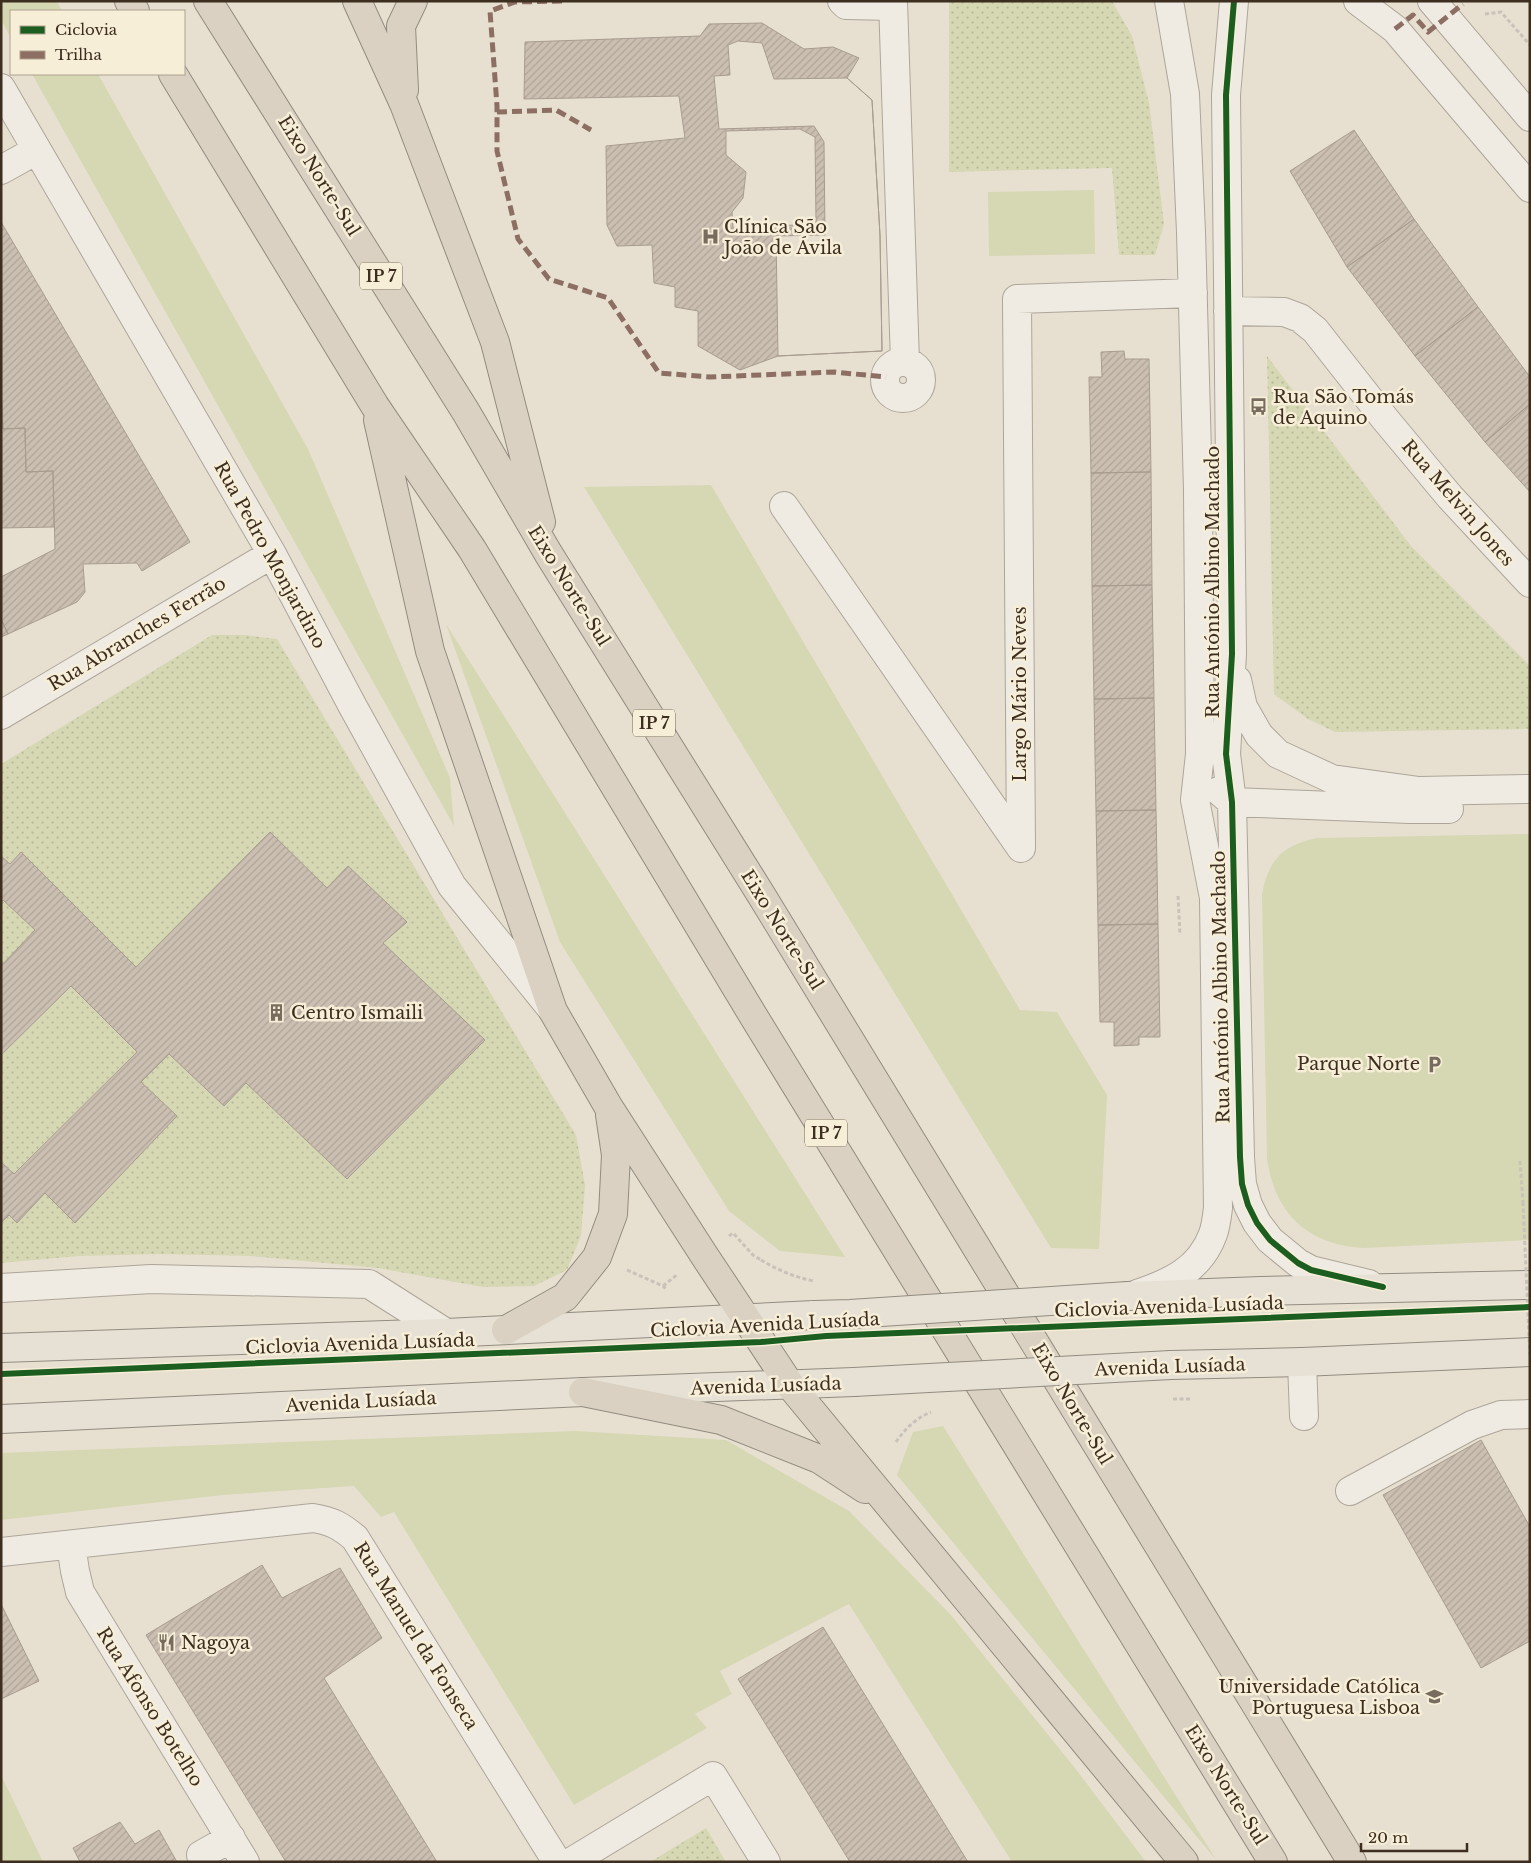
<svg xmlns="http://www.w3.org/2000/svg" width="1531" height="1863" viewBox="0 0 1531 1863" font-family="'Libre Baskerville',serif">
<style>
.grass{fill:#d6d7b3}
.park{fill:url(#park-dots)}
.building{fill:url(#building-hatch);stroke:#a89c90;fill-rule:evenodd}
.lines{fill:none;stroke-linecap:round;stroke-linejoin:round}
.minor-casing{stroke:#ada599;stroke-width:30}
.major-casing{stroke:#928b80;stroke-width:30}
.highway-casing{stroke:#928b80;stroke-width:30}
.path{stroke:#c8c2b9;stroke-width:3;stroke-dasharray:4 2.5;stroke-linecap:butt}
.minor{stroke:#efebe3;stroke-width:28}
.major{stroke:#e6e1d4;stroke-width:28}
.highway{stroke:#dad1c2;stroke-width:28}
.major-bridge-casing{stroke:#928b80;stroke-width:30;stroke-linecap:butt}
.path-bridge{stroke:#c8c2b9;stroke-width:3;stroke-dasharray:4 2.5;stroke-linecap:butt}
.major-bridge{stroke:#e6e1d4;stroke-width:28}
.quiet{stroke:#8d6e63;stroke-width:5;stroke-dasharray:10 5;stroke-linecap:butt}
.cycleway-casing{stroke:#f7eed8;stroke-width:9}
.cycleway{stroke:#1b5e20;stroke-width:6}
.labels{text-anchor:middle;dominant-baseline:central;stroke-width:5;stroke-linejoin:round;paint-order:stroke}
.shield{fill:#f7eed8;stroke:#756857;stroke-width:1}
.shield-label{font-size:16px;font-weight:bold;fill:#3d2e20}
.street-label{font-size:18px;fill:#3d2e20;stroke:#f7eed8}
.poi-label{font-size:18px;fill:#3d2e20;stroke:#f7eed8;text-anchor:start}
</style>
<defs>
<pattern id="park-dots" width="8" height="8" patternUnits="userSpaceOnUse" patternTransform="scale(1.25)"><rect width="8" height="8" fill="#d6d7b3"/><path d="M2 2h.1M6 6h.1" fill="none" stroke="#b9b99a" stroke-width="1.8" stroke-linecap="round"/></pattern>
<pattern id="building-hatch" width="6" height="6" patternUnits="userSpaceOnUse" patternTransform="scale(1.25)"><rect width="6" height="6" fill="#cbbfb2"/><path d="M-1 1l2-2M0 6l6-6M5 7l2-2" fill="none" stroke="#afa499"/></pattern>
</defs>
<rect width="100%" height="100%" fill="#e7e0d1"/>
<path class="grass" d="M 1,1 L 57,1 L 62,11 L 11,11 L 11,38 L 1,20 Z
M 32,74 L 98,74 L 308,449 L 450,778 L 454,826 Z
M 1094,190 L 1095,254 L 989,256 L 988,192 Z
M 711,485 L 1020,1010 L 1057,1012 L 1107,1095 L 1099,1249 L 1051,1248 L 584,487 Z
M 446,624 L 845,1257 L 780,1251 L 729,1211 L 560,942 Z
M 1530,834 L 1530,1240 L 1364,1248 C 1308,1245 1275,1214 1267,1159 L 1262,895 C 1268,860 1283,845 1317,838 Z
M 943,1426 L 1217,1861 L 897,1475 L 913,1432 Z
M 576,1431 L 726,1440 L 849,1511 L 951,1615 L 1075,1768 L 1146,1862 L 1012,1862 L 849,1604 L 720,1671 L 732,1694 L 695,1714 L 707,1728 L 574,1805 L 394,1512 L 381,1517 L 354,1486 L 223,1495 L 1,1520 L 1,1453 Z
M 1,1775 L 43,1862 L 1,1862 Z"/>
<path class="park" d="M 949,1 L 1112,1 L 1132,36 L 1149,103 L 1164,224 L 1155,255 L 1119,255 L 1112,168 L 949,172 Z
M 1267,356 L 1411,546 L 1530,666 L 1530,729 L 1335,732 L 1308,719 L 1274,694 Z
M 212,635 L 245,635 L 277,639 L 576,1135 L 585,1185 L 581,1236 L 567,1270 L 534,1286 L 483,1287 L 378,1268 L 252,1256 L 160,1254 L 79,1256 L 1,1263 L 1,764 Z
M 706,1828 L 726,1862 L 650,1862 Z"/>
<path class="building" d="M 762,23 L 804,49 L 833,47 L 859,58 L 847,78 L 872,100 L 880,235 L 882,351 L 778,356 L 740,370 L 698,346 L 698,311 L 675,307 L 675,287 L 654,283 L 652,245 L 617,246 L 607,225 L 606,146 L 685,138 L 679,96 L 524,99 L 525,42 L 700,36 L 709,24 ZM 800,129 L 815,137 L 816,224 L 733,228 L 732,212 L 743,198 L 746,172 L 726,155 L 726,131 Z
M 738,41 L 762,43 L 774,79 L 847,78 L 872,100 L 880,235 L 882,351 L 778,356 L 776,236 L 825,235 L 824,142 L 814,126 L 719,129 L 714,76 L 730,75 L 728,45 Z
M 1354,130 L 1414,219 L 1347,267 L 1290,171 Z
M 1414,219 L 1478,307 L 1415,356 L 1347,267 Z
M 1,222 L 190,542 L 142,571 L 137,563 L 83,564 L 85,592 L 77,602 L 8,634 L 1,619 L 1,577 L 55,549 L 53,471 L 26,472 L 25,428 L 3,429 L 1,389 Z
M 1478,307 L 1530,377 L 1530,404 L 1485,442 L 1415,356 Z
M 1124,351 L 1125,359 L 1149,359 L 1151,472 L 1091,473 L 1089,377 L 1102,377 L 1101,352 Z
M 1,389 L 3,429 L 25,428 L 26,472 L 53,471 L 54,527 L 1,528 Z
M 1530,404 L 1530,492 L 1485,442 Z
M 1151,472 L 1152,585 L 1092,586 L 1091,473 Z
M 1152,585 L 1154,698 L 1094,699 L 1092,586 Z
M 1,619 L 8,634 L 1,637 Z
M 1154,698 L 1156,810 L 1096,811 L 1094,699 Z
M 1156,810 L 1158,924 L 1098,925 L 1096,811 Z
M 270,832 L 327,888 L 348,866 L 407,922 L 383,943 L 485,1040 L 347,1179 L 246,1083 L 224,1106 L 169,1054 L 141,1082 L 177,1116 L 75,1223 L 45,1193 L 17,1223 L 9,1215 L 1,1223 L 1,1162 L 14,1174 L 137,1052 L 71,986 L 1,1055 L 1,966 L 35,930 L 3,900 L 1,902 L 1,856 L 10,864 L 21,852 L 136,967 Z
M 1158,924 L 1160,1037 L 1139,1037 L 1139,1045 L 1114,1046 L 1114,1022 L 1100,1022 L 1098,925 Z
M 1481,1440 L 1530,1527 L 1530,1641 L 1481,1668 L 1383,1495 Z
M 262,1565 L 282,1598 L 340,1568 L 382,1638 L 324,1678 L 437,1862 L 286,1862 L 146,1635 Z
M 1,1604 L 39,1681 L 1,1699 Z
M 823,1627 L 968,1862 L 850,1862 L 738,1679 Z
M 120,1822 L 135,1844 L 159,1830 L 177,1862 L 80,1862 L 73,1848 Z"/>
<g class="lines">
<defs>
<path id="minor" d="M 842,1 L 846,5 L 893,6
M 893,1 L 905,362
M 1234,1 L 1226,95 L 1232,654 L 1226,754 L 1232,802 L 1240,1157 L 1242,1184 L 1248,1205 L 1257,1223 L 1270,1240 L 1298,1263 L 1311,1270 L 1369,1284
M 1358,1 L 1395,29 L 1530,188
M 1432,1 L 1530,117
M 1,88 L 272,554 L 352,705 L 452,886 L 551,1008
M 1,170 L 37,150
M 1228,311 L 1284,312 L 1300,318 L 1315,330 L 1385,419 L 1450,497 L 1530,583
M885 380a18 18 0 1 1 36 0a18 18 0 1 1-36 0Z
M 784,506 L 1021,848 L 1017,299 L 1193,293
M 1237,680 L 1243,707 L 1259,735 L 1278,754 L 1332,779 L 1419,791 L 1530,789
M 1,715 L 272,554
M 1219,791 L 1232,802 L 1410,809 L 1449,809
M 1,1288 L 151,1279 L 369,1284 L 446,1333
M 1137,1294 C 1170,1283 1200,1270 1213,1234 C 1216,1226 1217,1216 1218,1208 L 1214,898 L 1195,800 L 1200,754 L 1198,490 L 1191,232 L 1185,94 L 1169,1
M 1302,1362 L 1304,1416
M 1350,1491 L 1472,1425 L 1501,1415 L 1530,1414
M 71,1545 L 75,1571 L 80,1592 L 245,1862
M 1,1552 L 313,1518 C 332,1521 341,1526 355,1538 L 557,1862
M 205,1862 L 201,1855 L 231,1838
M 571,1862 L 713,1776 L 766,1862"/>
<path id="major" d="M 1128,1296 L 1261,1291 L 1530,1285
M 1,1348 L 446,1333 L 814,1315
M 1171,1365 L 1302,1362 L 1530,1352
M 1,1419 L 583,1392 L 854,1382"/>
<path id="highway" d="M 129,1 L 135,11
M 208,1 L 466,412 L 548,553 L 760,893 L 1352,1862
M 357,1 L 404,104 L 495,342 L 541,522
M 173,74 L 375,406 L 472,549 L 754,1017 L 1273,1862
M 404,90 L 401,26 L 413,1
M 378,420 L 430,651 L 553,1011 L 608,1106 L 704,1255 L 790,1385 L 1184,1862
M 506,1330 L 565,1297 L 597,1257 L 613,1214 L 616,1155 L 610,1115
M 583,1392 L 721,1420 L 819,1459 L 865,1489"/>
</defs>
<use href="#minor" class="minor-casing"/>
<use href="#major" class="major-casing"/>
<use href="#highway" class="highway-casing"/>
<path class="path" d="M 1485,14 L 1501,12 L 1530,45
M 1178,896 L 1180,935
M 1520,1161 L 1523,1202
M 729,1236 L 733,1233 L 753,1255 L 761,1260
M 627,1270 L 663,1286 L 666,1289
M 663,1286 L 678,1274
M 896,1442 C 905,1429 916,1418 931,1412"/>
<use href="#minor" class="minor"/>
<use href="#major" class="major"/>
<use href="#highway" class="highway"/>
<defs>
<path id="major-bridge" d="M 814,1315 L 850,1314 L 1128,1296
M 854,1382 L 1171,1365"/>
</defs>
<use href="#major-bridge" class="major-bridge-casing"/>
<path class="path-bridge" d="M 1523,1202 L 1530,1359
M 761,1260 C 778,1270 794,1277 814,1281
M 1173,1399 L 1191,1399"/>
<use href="#major-bridge" class="major-bridge"/>
<path class="quiet" d="M 562,1 L 515,2 L 490,11 L 497,106 L 497,151 L 518,239 L 549,279 L 608,298 L 659,373 L 710,377 L 834,372 L 886,377
M 1395,29 L 1413,15 L 1428,32 L 1463,4
M 497,112 L 556,110 L 591,130"/>
<defs>
<path id="cycleway" d="M 1234,1 L 1226,95 L 1232,654 L 1226,754 L 1232,802 L 1240,1157 L 1242,1184 L 1248,1205 L 1257,1223 L 1270,1240 L 1298,1263 L 1311,1270 L 1383,1287
M 1,1374 L 761,1342 L 826,1336 L 1530,1307"/>
</defs>
<use href="#cycleway" class="cycleway-casing"/>
<use href="#cycleway" class="cycleway"/>
</g>
<defs>
<symbol id="hospital-bare" viewBox="-9 -9 18 18"><path d="M-5-5h3v3.5h4V-5h3V5h-3V1.5h-4V5h-3Z" fill="#786c5e" stroke="#f7eed8" stroke-width="2.5" paint-order="stroke"/></symbol>
<symbol id="bus-bare" viewBox="-9 -9 18 18"><path d="M-5-6H5V4H4V6H2V4H-2V6H-4V4H-5ZM-3.5-4V0h7V-4ZM-3.5 1.2v1.5H-2V1.2ZM2 1.2v1.5H3.5V1.2Z" fill="#786c5e" stroke="#f7eed8" stroke-width="2.5" paint-order="stroke"/></symbol>
<symbol id="building-bare" viewBox="-9 -9 18 18"><path d="M-4-6H4V6H1V3H-1V6H-4ZM-2.5-4.3h1.7v1.8h-1.7ZM.8-4.3h1.7v1.8H.8ZM-2.5-1h1.7V.8h-1.7ZM.8-1h1.7V.8H.8Z" fill="#786c5e" stroke="#f7eed8" stroke-width="2.5" paint-order="stroke"/></symbol>
<symbol id="parking-bare" viewBox="-9 -9 18 18"><path d="M-3.5-5.5H1a3.5 3.5 0 0 1 0 7H-1V5.5H-3.5ZM-1-3.4V-.6H.8a1.4 1.4 0 0 0 0-2.8Z" fill="#786c5e" stroke="#f7eed8" stroke-width="2.5" paint-order="stroke"/></symbol>
<symbol id="restaurant-bare" viewBox="-9 -9 18 18"><path d="M-5-6h1v4h1v-4h1v4h1v-4h1v5L-1.5 .5V6h-2V.5L-5-1ZM5-6V6H3V1.5H1.5Q1.5-4 5-6Z" fill="#786c5e" stroke="#f7eed8" stroke-width="2.5" paint-order="stroke"/></symbol>
<symbol id="university-bare" viewBox="-9 -9 18 18"><path d="M0-5L7-2L0 1L-7-2ZM-4 1L0 2.5L4 1V4Q0 6-4 4Z" fill="#786c5e" stroke="#f7eed8" stroke-width="2.5" paint-order="stroke"/></symbol>
</defs>
<g fill-rule="evenodd">
<use href="#hospital-bare" x="698" y="224" width="25" height="25"/>
<use href="#bus-bare" x="1246" y="394" width="25" height="25"/>
<use href="#building-bare" x="264" y="1000" width="25" height="25"/>
<use href="#parking-bare" x="1422" y="1052" width="25" height="25"/>
<use href="#restaurant-bare" x="154" y="1630" width="25" height="25"/>
<use href="#university-bare" x="1422" y="1684" width="25" height="25"/>
</g>
<g class="labels">
<g class="shield">
<rect x="360" y="262.5" width="42" height="27" rx="4"/>
<rect x="633" y="709.5" width="42" height="27" rx="4"/>
<rect x="805" y="1119.5" width="42" height="27" rx="4"/>
</g>
<g class="shield-label">
<text x="381" y="276">IP 7</text>
<text x="654" y="723">IP 7</text>
<text x="826" y="1133">IP 7</text>
</g>
<g class="street-label">
<text transform="translate(319 176) rotate(58)">Eixo Norte-Sul</text>
<text transform="translate(1458 503) rotate(49)">Rua Melvin Jones</text>
<text transform="translate(270 555) rotate(61)">Rua Pedro Monjardino</text>
<text transform="translate(1213 582) rotate(-90)">Rua António Albino Machado</text>
<text transform="translate(569 586) rotate(58)">Eixo Norte-Sul</text>
<text transform="translate(137 634) rotate(-31)">Rua Abranches Ferrão</text>
<text transform="translate(1020 694) rotate(-90)">Largo Mário Neves</text>
<text transform="translate(782 930) rotate(58)">Eixo Norte-Sul</text>
<text transform="translate(1221 987) rotate(-91)">Rua António Albino Machado</text>
<text transform="translate(1169 1307) rotate(-2)">Ciclovia Avenida Lusíada</text>
<text transform="translate(765 1325) rotate(-3)">Ciclovia Avenida Lusíada</text>
<text transform="translate(360 1344) rotate(-2)">Ciclovia Avenida Lusíada</text>
<text transform="translate(1170 1367) rotate(-2)">Avenida Lusíada</text>
<text transform="translate(766 1386) rotate(-2)">Avenida Lusíada</text>
<text transform="translate(361 1402) rotate(-3)">Avenida Lusíada</text>
<text transform="translate(1072 1404) rotate(59)">Eixo Norte-Sul</text>
<text transform="translate(416 1636) rotate(58)">Rua Manuel da Fonseca</text>
<text transform="translate(150 1707) rotate(58)">Rua Afonso Botelho</text>
<text transform="translate(1226 1785) rotate(58)">Eixo Norte-Sul</text>
</g>
<g class="poi-label">
<text x="724" y="227">Clínica São<tspan x="724" dy="21">João de Ávila</tspan></text>
<text x="1273" y="397">Rua São Tomás<tspan x="1273" dy="21">de Aquino</tspan></text>
<text x="291" y="1013">Centro Ismaili</text>
<text x="1420" y="1064" text-anchor="end">Parque Norte</text>
<text x="181" y="1643">Nagoya</text>
<text x="1420" y="1687" text-anchor="end">Universidade Católica<tspan x="1420" dy="21">Portuguesa Lisboa</tspan></text>
</g>
</g>
<rect width="1531" height="1863" fill="none" stroke="#3d2e20" stroke-width="5"/>
<rect x="10" y="10" width="175" height="65" fill="#f7eed8" stroke="#ada18e"/>
<rect x="20" y="26" width="25" height="8" fill="#1b5e20" stroke="#ada18e"/>
<text x="55" y="35" font-size="15" fill="#3d2e20">Ciclovia</text>
<rect x="20" y="51" width="25" height="8" fill="#8d6e63" stroke="#ada18e"/>
<text x="55" y="60" font-size="15" fill="#3d2e20">Trilha</text>
<path d="M1361 1843v8h106v-8" fill="none" stroke="#3d2e20" stroke-width="2.5"/>
<text x="1368" y="1843" font-size="15" fill="#3d2e20" stroke="#f7eed8" stroke-width="4" paint-order="stroke">20 m</text>
</svg>
